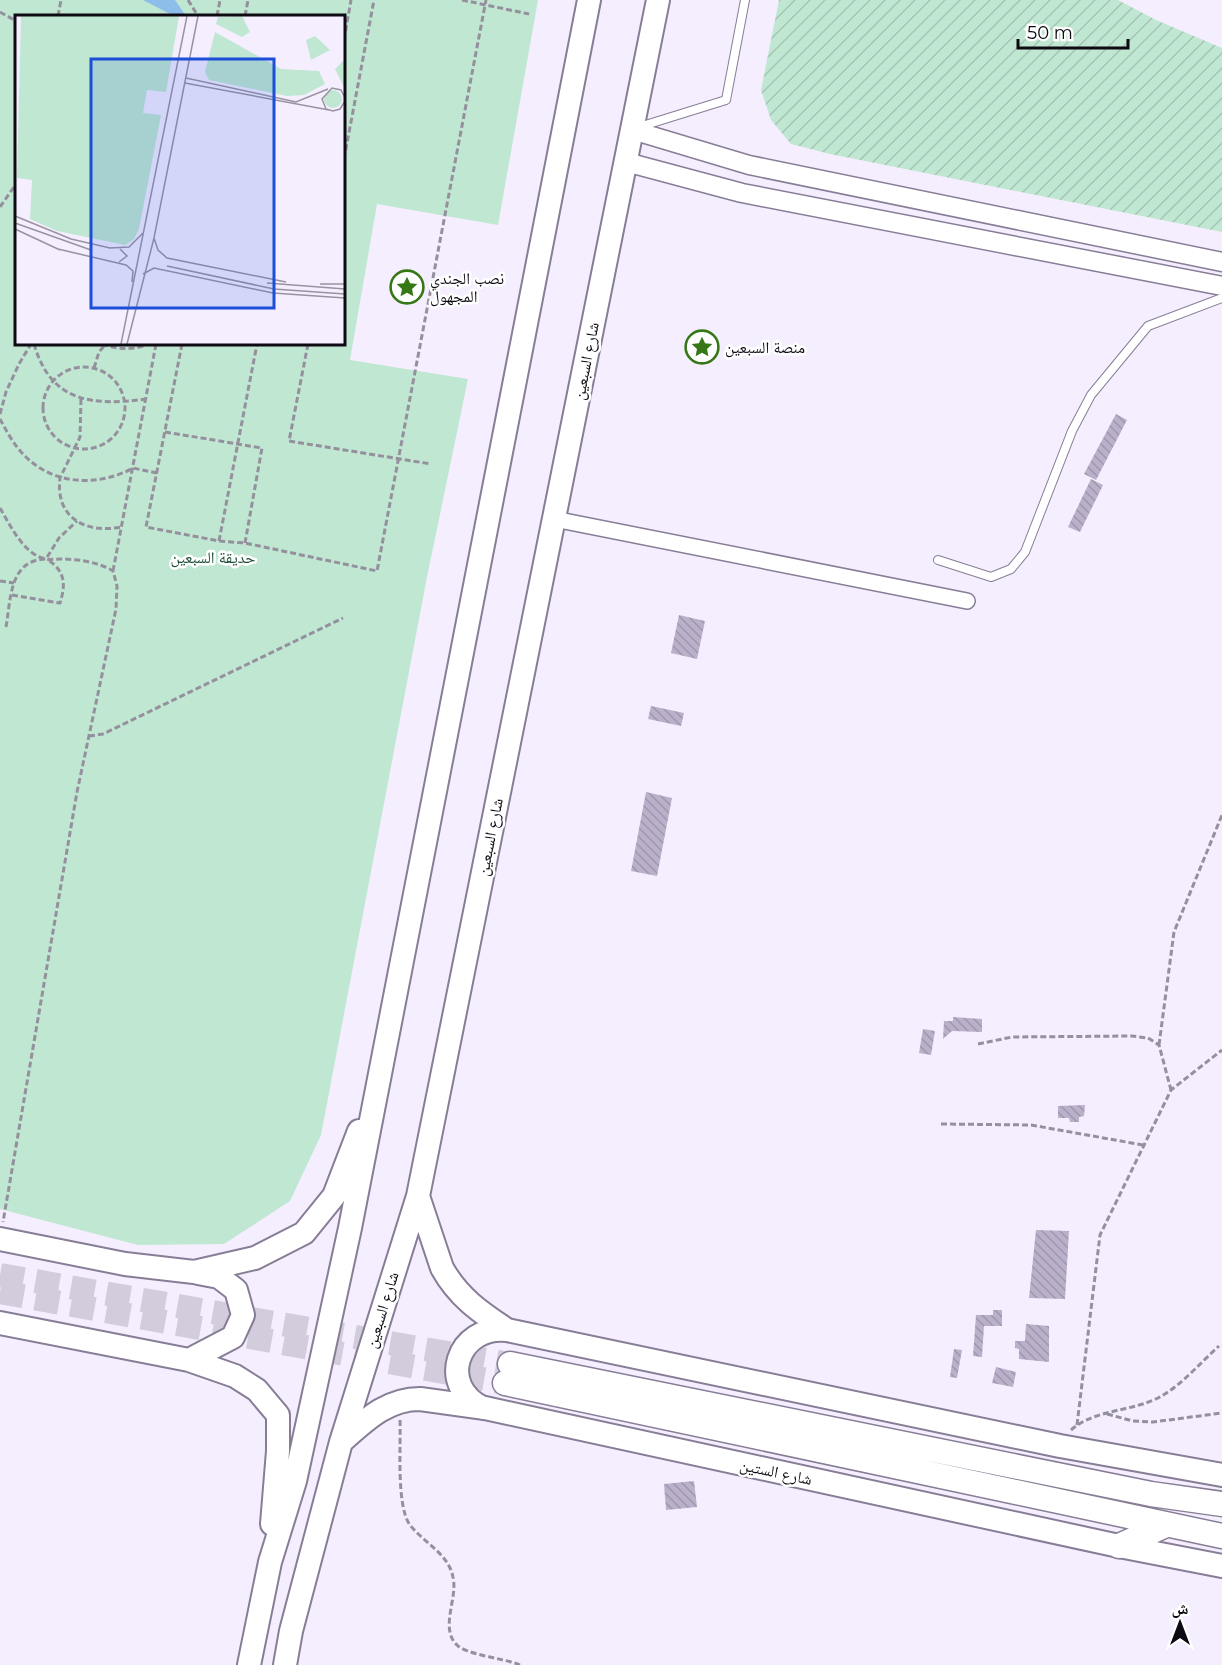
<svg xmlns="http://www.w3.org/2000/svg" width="1222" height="1665" viewBox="0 0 1222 1665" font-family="Montserrat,'Noto Naskh Arabic',sans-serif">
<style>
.park{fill:#c0e7d1;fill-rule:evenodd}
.garden{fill:url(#garden-furrows)}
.water{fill:#8dbee9}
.building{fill:url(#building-back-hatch)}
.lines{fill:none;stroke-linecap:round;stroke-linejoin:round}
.trunk-tunnel{stroke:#d2ccdc;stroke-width:24;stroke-dasharray:24 12;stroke-linecap:butt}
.service-casing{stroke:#877d96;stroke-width:10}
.minor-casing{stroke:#877d96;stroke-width:18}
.tertiary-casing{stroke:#877d96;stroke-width:21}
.primary-casing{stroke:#877d96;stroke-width:26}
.trunk-casing{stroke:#877d96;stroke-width:27}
.path{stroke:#95909d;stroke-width:3;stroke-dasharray:6 3;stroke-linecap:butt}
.service{stroke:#fff;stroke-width:8}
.minor{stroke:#fff;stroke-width:15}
.tertiary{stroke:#fff;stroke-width:18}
.primary{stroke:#fff;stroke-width:22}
.trunk{stroke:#fff;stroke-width:24}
.labels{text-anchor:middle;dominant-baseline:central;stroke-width:5;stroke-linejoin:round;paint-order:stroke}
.poi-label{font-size:16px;fill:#0e0a13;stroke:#fff;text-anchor:start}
.street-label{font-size:16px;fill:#0e0a13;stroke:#fff}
.park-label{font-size:16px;fill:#1b4c35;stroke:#fff}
.inset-road{fill:none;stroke:#9993a1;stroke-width:1.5}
.view{fill:#1d4ed8;fill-opacity:0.15;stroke:#1d4ed8;stroke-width:3}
.inset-edge{fill:none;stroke:#0e0a13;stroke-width:3}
</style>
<defs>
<pattern id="garden-furrows" width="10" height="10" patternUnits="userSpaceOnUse" patternTransform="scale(1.5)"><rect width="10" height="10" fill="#c0e7d1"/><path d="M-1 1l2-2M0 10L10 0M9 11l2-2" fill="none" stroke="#a4c5b3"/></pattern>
<pattern id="building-back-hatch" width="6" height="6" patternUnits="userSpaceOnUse" patternTransform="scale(1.5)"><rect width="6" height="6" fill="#bbb0ca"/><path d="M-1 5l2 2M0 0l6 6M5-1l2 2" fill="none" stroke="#a096ad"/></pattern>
</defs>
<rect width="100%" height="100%" fill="#f5eeff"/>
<path class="park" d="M 0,0 L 538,0 L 498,225 L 377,204 L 350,360 L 468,379 L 427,577 L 321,1135 L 290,1201 L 224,1244 L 138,1245 L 0,1209 ZM 16,16 L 344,16 L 344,344 L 16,344 Z"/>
<path class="garden" d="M 779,0 L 1118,0 L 1156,20 L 1222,48 L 1222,232 L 830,154 L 791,144 L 771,120 L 761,90 Z"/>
<path class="water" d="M 143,0 L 175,0 L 186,16 L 174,16 Z"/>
<path class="building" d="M 1116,414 L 1127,420 L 1096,480 L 1084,474 Z
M 1091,479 L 1103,485 L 1080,532 L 1068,527 Z
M 679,615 L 705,621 L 697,659 L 671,653 Z
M 651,706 L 684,713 L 681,726 L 648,719 Z
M 646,792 L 672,798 L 657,876 L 631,871 Z
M 953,1017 L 982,1019 L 982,1032 L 952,1031 L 943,1039 L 944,1021 L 953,1021 Z
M 923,1029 L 935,1031 L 931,1055 L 919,1053 Z
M 1085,1105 L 1084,1116 L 1079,1117 L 1079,1122 L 1070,1122 L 1069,1118 L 1058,1118 L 1058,1106 Z
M 1036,1230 L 1069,1231 L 1065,1299 L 1029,1298 Z
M 993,1310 L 1002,1310 L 1002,1326 L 984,1326 L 982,1357 L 973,1356 L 976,1315 L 993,1315 Z
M 1026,1324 L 1049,1326 L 1049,1362 L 1019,1359 L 1019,1349 L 1015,1348 L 1015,1341 L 1025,1341 Z
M 954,1349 L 962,1350 L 957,1378 L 950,1377 Z
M 996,1367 L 1016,1372 L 1013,1387 L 992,1383 Z
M 694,1481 L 697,1507 L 666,1510 L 664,1484 Z"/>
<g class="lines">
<path class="trunk-tunnel" d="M 0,1275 L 510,1364
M 0,1292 L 505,1383"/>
<defs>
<path id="service" d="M 639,127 L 726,100 L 745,0
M 938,560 L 991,577 L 1011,569 L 1025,552 L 1072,431 L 1091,395 L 1148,326 L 1222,298"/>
<path id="minor" d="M 554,519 L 967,601"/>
<path id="tertiary" d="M 632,130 L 749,165 L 1222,262
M 626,162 L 742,193 L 1222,286"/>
<path id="primary" d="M 418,1196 L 442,1268 C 458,1297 480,1312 507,1330 L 1060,1446 L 1222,1475
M 0,1239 L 125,1264 L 194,1272 L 255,1258 L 304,1233 L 334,1196 L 359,1131
M 0,1323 L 189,1360 L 235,1376 L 257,1390 L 278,1415 L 278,1451 L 272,1524
M 189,1360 L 233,1337 L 243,1315 L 236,1290 L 219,1277 L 198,1273
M 483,1408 C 437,1386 457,1325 507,1330
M 341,1442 C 365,1421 386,1399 420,1399 L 485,1408 L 1119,1546 L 1222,1566
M 249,1665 L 270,1562 L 295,1481 L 350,1228 L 589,0
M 285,1665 L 291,1631 L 341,1442 L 418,1196 L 658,0"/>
<path id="trunk" d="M 510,1364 L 1151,1494 L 1222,1504
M 505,1383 L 1222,1536
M 1119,1546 L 1166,1525"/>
</defs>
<use href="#service" class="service-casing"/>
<use href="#minor" class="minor-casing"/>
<use href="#tertiary" class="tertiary-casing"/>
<use href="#primary" class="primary-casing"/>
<use href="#trunk" class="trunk-casing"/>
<path class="path" d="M 188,0 L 198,16
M 462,0 L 529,14
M 0,12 L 16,21
M 58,16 L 61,0
M 217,16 L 220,0
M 245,16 L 248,0
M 344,40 L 351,0
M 344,159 L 374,0
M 0,207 L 16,184
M 34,344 C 51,403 93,406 146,399
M 102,344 C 118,350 134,350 149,344
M 173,344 L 181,345
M 182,344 L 146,527 L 219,541 L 245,543 L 377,571 L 486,0
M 308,344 L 289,441 L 431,464
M43 408a41 41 0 1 1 82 0a41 41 0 1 1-82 0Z
M 94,368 L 99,352 L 105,345
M 81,399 L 80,437 L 60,478 C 55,518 86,534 121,527
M 0,414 L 6,392 L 19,364 L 31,344
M 0,419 C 7,432 15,447 26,457 C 54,485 99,487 133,468 L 157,473
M 165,432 L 262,448 L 245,543
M 0,508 C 10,525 24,555 46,559 C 50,560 55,559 60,559 C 78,559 98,562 113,571 L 117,586 L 116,609 L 77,792 L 3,1222
M 219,541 L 257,344
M 113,571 L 156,344
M 0,581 L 14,583
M 12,595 L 60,603 C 66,584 65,571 48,560
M 6,627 C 11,599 9,560 46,559 L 59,538 L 77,521
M 89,736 L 103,734 L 343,618
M 978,1044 L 1012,1037 L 1132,1036 L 1148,1038 L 1159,1045 L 1171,1090
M 1159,1045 L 1174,932 L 1222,815
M 941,1124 L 1031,1125 L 1143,1145
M 1107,1414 L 1133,1421 L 1153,1422 L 1222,1413
M 400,1420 C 401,1445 396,1506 410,1525 C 424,1543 448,1553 453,1577 C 458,1598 440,1627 456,1644 C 465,1655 504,1658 520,1665
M 1077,1425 L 1100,1235 L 1171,1090 L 1222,1050
M 1071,1430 C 1095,1409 1130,1412 1158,1398 C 1181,1386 1200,1363 1219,1346"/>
<use href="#service" class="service"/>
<use href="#minor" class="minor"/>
<use href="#tertiary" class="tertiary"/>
<use href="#primary" class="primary"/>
<use href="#trunk" class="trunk"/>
</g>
<defs>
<symbol id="sight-ring" viewBox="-11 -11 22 22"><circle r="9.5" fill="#fff" stroke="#367816" stroke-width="1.5"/><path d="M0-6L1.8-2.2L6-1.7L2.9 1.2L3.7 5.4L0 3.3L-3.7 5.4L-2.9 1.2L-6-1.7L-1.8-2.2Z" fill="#367816"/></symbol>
</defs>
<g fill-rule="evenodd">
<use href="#sight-ring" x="388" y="268" width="38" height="38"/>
<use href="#sight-ring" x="683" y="328" width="38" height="38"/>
</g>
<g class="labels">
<g class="poi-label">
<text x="430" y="278">نصب الجندي<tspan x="430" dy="18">المجهول</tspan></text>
<text x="725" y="347">منصة السبعين</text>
</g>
<g class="street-label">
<text transform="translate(586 361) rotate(-79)">شارع السبعين</text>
<text transform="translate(490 837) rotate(-79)">شارع السبعين</text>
<text transform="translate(382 1310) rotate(-73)">شارع السبعين</text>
<text transform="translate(776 1472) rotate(12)">شارع الستين</text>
</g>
<g class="park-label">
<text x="213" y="557">حديقة السبعين</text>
</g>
</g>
<g transform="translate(15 15)">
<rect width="330" height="330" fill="#f5eeff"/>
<path d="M 330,44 L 330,74 L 320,54 ZM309 84a9 9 0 1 1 18 0a9 9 0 1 1-18 0Z" fill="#c0e7d1"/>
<path d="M 6,1 L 164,1 L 151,77 L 132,75 L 128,98 L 146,100 L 124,214 L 119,224 L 110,230 L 42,216 L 15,204 L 17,165 L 2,163 Z" fill="#c0e7d1"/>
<path d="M 227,1 L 235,17 L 227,22 L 201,9 L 203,2 ZM 200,17 L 266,54 L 304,56 L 310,69 L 289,80 L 272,81 L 194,65 L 190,57 ZM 300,21 L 315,35 L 296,45 L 291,25 Z" fill="#c0e7d1"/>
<path class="inset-road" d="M 171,63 L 281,87 L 313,74M 170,68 L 314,95M 330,83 L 326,75 L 317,73 L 307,84 L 311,94 L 318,96 L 325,94 L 330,86M 0,201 L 56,224 L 95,233 L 114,232 L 128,218M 0,208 L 76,235M 0,214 L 45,235M 139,223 L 143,235 L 152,243 L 271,267M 43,234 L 111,250 L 118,256 L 117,267M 104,247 L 112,241 L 105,234M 152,251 L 259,274 L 330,279M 128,259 L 139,253 L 258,278 L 330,283M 252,268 L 330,274M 305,269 L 330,269M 106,329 L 172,1M 112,329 L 139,223 L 183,1"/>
<path class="view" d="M 76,44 L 259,44 L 259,293 L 76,293 Z"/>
<rect width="330" height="330" class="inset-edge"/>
</g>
<g transform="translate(1180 1623)" stroke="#ffffff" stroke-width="4.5" paint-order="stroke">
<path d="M0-4.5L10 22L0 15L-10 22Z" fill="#0e0a13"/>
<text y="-9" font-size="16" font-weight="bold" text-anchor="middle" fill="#0e0a13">ش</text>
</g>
<path d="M1018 39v9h110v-9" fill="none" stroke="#0e0a13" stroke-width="3"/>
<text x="1027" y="39" font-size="18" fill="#0e0a13" stroke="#ffffff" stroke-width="4.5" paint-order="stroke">50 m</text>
</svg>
